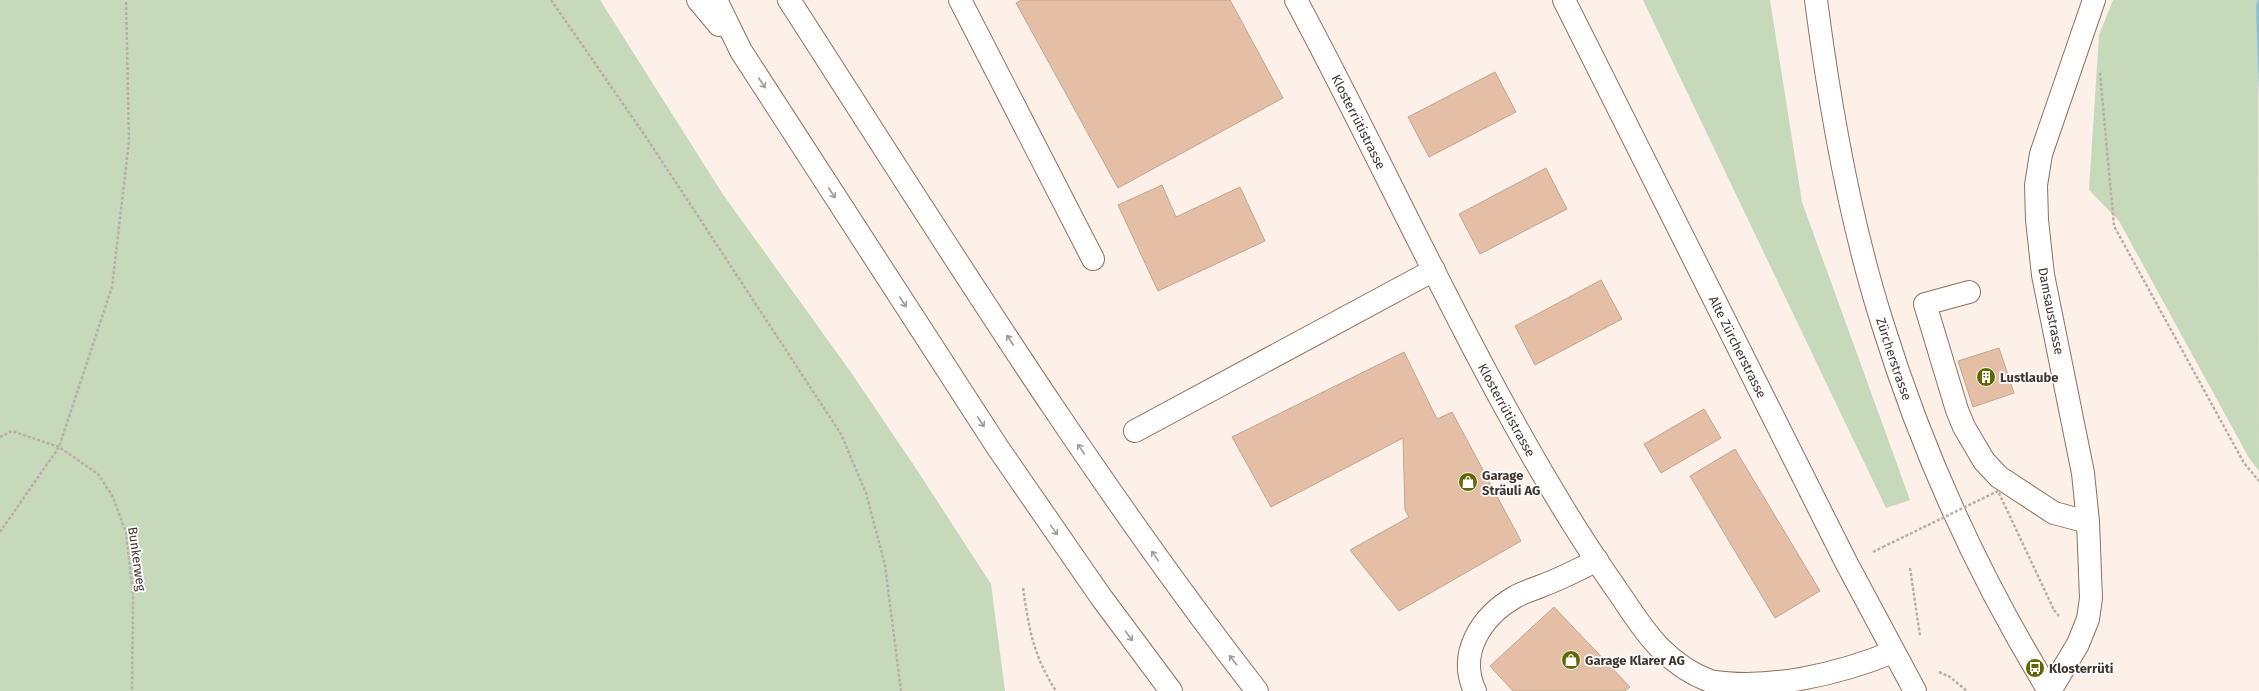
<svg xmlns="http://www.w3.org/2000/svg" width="2259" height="691" viewBox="0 0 2259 691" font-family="'Fira Sans',sans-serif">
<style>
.green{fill:#c6d9ba}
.water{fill:#92bbd2}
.building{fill:#e4bfa5;stroke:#c2a490}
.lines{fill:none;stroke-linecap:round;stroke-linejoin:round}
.minor-casing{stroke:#8e725f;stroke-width:24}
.major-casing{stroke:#8e725f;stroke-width:24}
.highway-casing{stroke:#8e725f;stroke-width:24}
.path{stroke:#baaea6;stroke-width:2.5;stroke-dasharray:3 2;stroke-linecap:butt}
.minor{stroke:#fff;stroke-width:22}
.major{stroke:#fff;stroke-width:22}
.highway{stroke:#fff;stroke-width:22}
.path-bridge{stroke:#baaea6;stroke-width:2.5;stroke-dasharray:3 2;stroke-linecap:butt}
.oneway{stroke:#a09a96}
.labels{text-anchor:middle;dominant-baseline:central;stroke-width:3.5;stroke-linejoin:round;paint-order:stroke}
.street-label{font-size:13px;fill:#41352d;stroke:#fff}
.poi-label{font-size:13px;font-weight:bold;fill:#41352d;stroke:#fff;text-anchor:start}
</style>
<rect width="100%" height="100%" fill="#fdf0e8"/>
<path class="green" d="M 0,0 L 600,0 L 722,193 L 850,371 L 917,470 L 991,584 L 1005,691 L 0,691 Z
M 1643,0 L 1770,0 L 1802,202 L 1910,500 L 1886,508 Z
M 2113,0 L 2258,0 L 2259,471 L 2249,458 L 2119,221 L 2089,190 L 2099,35 Z"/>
<path class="water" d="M 2258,0 L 2259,0 L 2259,95 L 2256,6 Z"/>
<path class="building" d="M 1022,0 L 1230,0 L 1283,98 L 1118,188 L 1016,3 Z
M 1495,72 L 1516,112 L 1429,157 L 1408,117 Z
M 1546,168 L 1567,209 L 1480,254 L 1459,214 Z
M 1162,185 L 1176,217 L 1240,187 L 1265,241 L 1158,291 L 1118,205 Z
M 1601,280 L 1622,319 L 1535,365 L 1515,326 Z
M 1999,348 L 2014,393 L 1973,407 L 1958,361 Z
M 1404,352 L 1437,419 L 1452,412 L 1521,541 L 1399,611 L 1350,550 L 1409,517 L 1405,510 L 1403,438 L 1271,507 L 1232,437 Z
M 1704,409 L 1721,438 L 1661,473 L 1644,444 Z
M 1735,449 L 1820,591 L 1775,618 L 1690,476 Z
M 1554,607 L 1630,687 L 1625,691 L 1513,691 L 1490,666 Z"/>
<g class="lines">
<defs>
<g id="minor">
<path d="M 960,0 L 1093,259"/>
<path id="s1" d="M 1296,0 C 1384,164 1460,336 1556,496 C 1576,530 1598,563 1621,596 C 1633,614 1645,633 1660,648 C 1674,662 1691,674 1710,681 C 1768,691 1839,674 1893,652"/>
<path id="s2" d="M 1564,0 L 1847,564 L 1915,691"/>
<path d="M 1969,292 L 1925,304 L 1957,410 L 1964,427 L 1984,461 L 1999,477 L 2054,513 L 2088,522"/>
<path d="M 1135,431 L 1434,270"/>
<path d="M 1475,691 C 1457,653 1482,616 1515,597 C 1523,592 1532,590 1541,586 C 1560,579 1578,570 1597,560"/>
<path d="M 2050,691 L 2078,644 L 2088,619 L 2091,598 L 2088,522 L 2083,473 L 2043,275 L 2037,220 L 2036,185 L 2041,154 L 2094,0"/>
</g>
<g id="major">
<path id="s3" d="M 1816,0 C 1830,108 1849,218 1882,322 C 1922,452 1978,575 2049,691"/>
</g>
<path id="highway" d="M 698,0 L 719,25
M 716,0 L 741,51 L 998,448 L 1101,597 L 1171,691
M 789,0 C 940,234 1086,471 1257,691"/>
</defs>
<use href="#minor" class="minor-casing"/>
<use href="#major" class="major-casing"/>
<use href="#highway" class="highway-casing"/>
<path class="path" d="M 551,0 L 646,137 L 841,434 L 866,493 L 885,565 L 901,691
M 2100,73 L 2114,226 L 2244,463 L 2259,481
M 0,437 L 12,431 L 59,447 L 98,474 L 113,497 L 126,533 L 133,594 L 132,691
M 0,532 L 59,447 L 112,287 L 129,141 L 126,0
M 1873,552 L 1883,547
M 1910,568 L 1920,636
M 1023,588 C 1029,629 1033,655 1056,691
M 2054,610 L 2059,616
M 1939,672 L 1950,677 L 1967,691"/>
<use href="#minor" class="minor"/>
<use href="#major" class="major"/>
<use href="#highway" class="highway"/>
<path class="path-bridge" d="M 1883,547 L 1998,491 L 2054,610"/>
</g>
<defs><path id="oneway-shaft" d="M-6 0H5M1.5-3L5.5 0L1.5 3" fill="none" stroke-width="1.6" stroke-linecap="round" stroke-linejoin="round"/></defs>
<g class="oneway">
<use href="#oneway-shaft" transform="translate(762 83) rotate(57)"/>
<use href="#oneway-shaft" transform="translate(832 193) rotate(57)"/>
<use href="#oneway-shaft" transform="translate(903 302) rotate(57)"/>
<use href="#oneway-shaft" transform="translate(1010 340) rotate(-123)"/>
<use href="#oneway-shaft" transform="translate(981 422) rotate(57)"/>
<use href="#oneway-shaft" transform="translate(1081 449) rotate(-124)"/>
<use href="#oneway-shaft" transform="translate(1054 530) rotate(55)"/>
<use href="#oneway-shaft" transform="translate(1155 556) rotate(-125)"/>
<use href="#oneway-shaft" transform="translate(1129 636) rotate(54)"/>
<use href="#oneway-shaft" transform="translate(1233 660) rotate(-128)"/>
</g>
<defs>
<symbol id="building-disc" viewBox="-11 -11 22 22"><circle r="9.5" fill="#626704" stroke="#fff"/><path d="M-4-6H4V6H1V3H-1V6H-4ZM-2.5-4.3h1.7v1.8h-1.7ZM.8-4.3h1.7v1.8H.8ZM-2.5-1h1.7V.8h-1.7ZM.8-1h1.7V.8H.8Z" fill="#fff"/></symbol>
<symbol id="shop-disc" viewBox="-11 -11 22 22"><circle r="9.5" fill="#626704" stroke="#fff"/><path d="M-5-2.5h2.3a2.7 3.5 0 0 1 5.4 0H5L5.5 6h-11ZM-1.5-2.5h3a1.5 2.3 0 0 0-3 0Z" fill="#fff"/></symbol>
<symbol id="bus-disc" viewBox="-11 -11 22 22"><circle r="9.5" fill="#626704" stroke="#fff"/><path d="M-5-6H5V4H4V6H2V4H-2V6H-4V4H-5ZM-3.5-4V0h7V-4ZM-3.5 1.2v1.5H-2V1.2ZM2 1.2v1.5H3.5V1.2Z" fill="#fff"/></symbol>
</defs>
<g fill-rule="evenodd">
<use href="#building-disc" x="1975" y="366" width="22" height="22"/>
<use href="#shop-disc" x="1457" y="471" width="22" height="22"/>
<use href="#shop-disc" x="1560" y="649" width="22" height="22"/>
<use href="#bus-disc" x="2024" y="657" width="22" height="22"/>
</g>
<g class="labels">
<g class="street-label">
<text stroke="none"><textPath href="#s1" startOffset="137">Klosterrütistrasse</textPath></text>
<text transform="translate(2051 311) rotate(79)">Damsaustrasse</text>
<text stroke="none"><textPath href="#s2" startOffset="388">Alte Zürcherstrasse</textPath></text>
<text stroke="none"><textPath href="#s3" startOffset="368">Zürcherstrasse</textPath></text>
<text stroke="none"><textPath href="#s1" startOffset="461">Klosterrütistrasse</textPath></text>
<text transform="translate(137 559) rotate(82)">Bunkerweg</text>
</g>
<g class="poi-label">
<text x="2000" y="377">Lustlaube</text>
<text x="1482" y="475">Garage<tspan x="1482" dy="15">Sträuli AG</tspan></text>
<text x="1585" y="660">Garage Klarer AG</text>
<text x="2049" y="668">Klosterrüti</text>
</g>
</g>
</svg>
